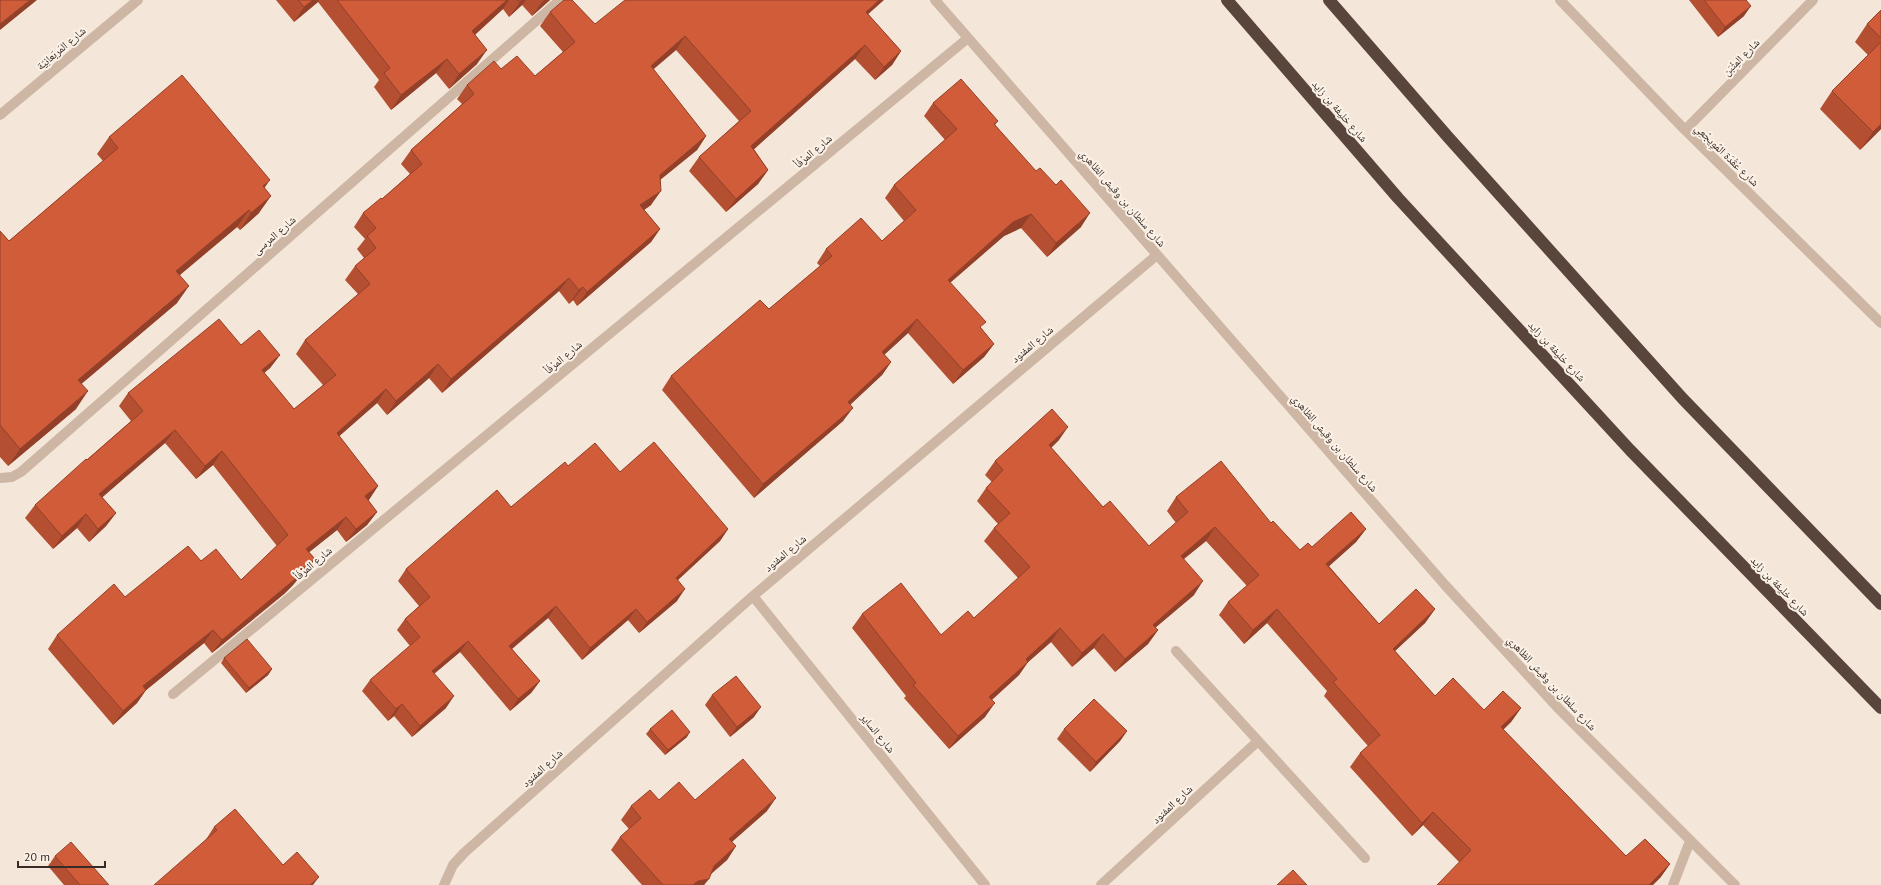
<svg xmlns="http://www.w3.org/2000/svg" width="1881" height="885" viewBox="0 0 1881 885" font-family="'PT Sans','Noto Naskh Arabic',sans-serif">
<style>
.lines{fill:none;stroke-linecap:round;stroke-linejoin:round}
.street{stroke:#cdb6a4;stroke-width:10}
.highway{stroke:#59453c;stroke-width:12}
.wall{fill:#b44f32}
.shaded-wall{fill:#924029}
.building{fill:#d15c3a;stroke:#924029}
.labels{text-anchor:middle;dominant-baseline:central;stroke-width:4;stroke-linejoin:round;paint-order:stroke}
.street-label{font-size:11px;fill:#372b26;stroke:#fbf1e6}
</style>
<rect width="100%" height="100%" fill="#f4e7d9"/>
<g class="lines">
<path class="street" d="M 935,0 L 1445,585 L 1559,709 L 1735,885
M 1560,0 L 1685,130 L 1881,323
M 0,115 L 138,0
M 1685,130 L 1813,0
M 0,478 L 12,477 L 21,472 L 560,0
M 753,596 L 985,885
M 1176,651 L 1365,858
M 173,694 L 968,38
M 444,885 L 453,865 L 464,853 L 753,596 L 1157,255
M 1101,885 L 1258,741
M 1673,885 L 1690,841"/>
<path class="highway" d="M 1227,0 L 1398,198 L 1630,450 L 1881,708
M 1329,0 L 1448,137 L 1683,399 L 1881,604"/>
</g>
<path class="wall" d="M 276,0 L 550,0 L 532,16 L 522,5 L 509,17 L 503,9 L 475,35 L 477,64 L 449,89 L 436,73 L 391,110 L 374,87 L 379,80 L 318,2 L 294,22 Z
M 1689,0 L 1746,0 L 1744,16 L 1718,37 Z
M 1881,10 L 1881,129 L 1860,150 L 1820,109 L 1832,91 L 1868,55 L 1855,42 L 1867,24 Z
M 550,12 L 595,24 L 868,14 L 901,51 L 892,65 L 875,80 L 855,59 L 754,149 L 768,170 L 758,184 L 726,212 L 689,171 L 699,157 L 739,121 L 676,50 L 653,69 L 706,136 L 697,150 L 660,180 L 651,205 L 644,210 L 660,229 L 651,242 L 577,306 L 573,300 L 569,304 L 559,291 L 442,393 L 429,378 L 387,415 L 377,403 L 339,436 L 378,486 L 368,500 L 377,512 L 367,525 L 346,542 L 337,530 L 309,552 L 315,559 L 305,573 L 298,579 L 293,585 L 284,594 L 212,653 L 204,643 L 146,690 L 137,703 L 113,725 L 48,649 L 57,635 L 125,597 L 201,561 L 241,580 L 277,546 L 213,465 L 196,479 L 165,443 L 102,497 L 116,513 L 106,526 L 89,542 L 77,528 L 53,549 L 25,518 L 35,505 L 131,421 L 119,406 L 128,393 L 241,345 L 280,355 L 270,368 L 264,373 L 294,409 L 323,385 L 296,354 L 305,340 L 358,294 L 345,280 L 355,266 L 364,258 L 357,249 L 365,239 L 354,227 L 363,213 L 382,199 L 410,174 L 401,164 L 411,150 L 462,104 L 457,99 L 467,85 L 501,69 L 535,76 L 563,52 L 540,26 Z
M 933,103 L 998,121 L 995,125 L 1081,227 L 1047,257 L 1021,228 L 1004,236 L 950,283 L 981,328 L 994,344 L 984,357 L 953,384 L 908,333 L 884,355 L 891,362 L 882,375 L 850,405 L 843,421 L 754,498 L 662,390 L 671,376 L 769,309 L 820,266 L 817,263 L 826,249 L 882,241 L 904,221 L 885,198 L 894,185 L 945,140 L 924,116 Z
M 109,137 L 265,188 L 259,213 L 240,230 L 237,227 L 180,275 L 177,303 L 81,384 L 76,409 L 8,466 L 0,457 L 0,231 L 9,241 L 103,161 L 97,154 Z
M 1059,440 L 1051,448 L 1103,507 L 1149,546 L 1176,523 L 1167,511 L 1176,497 L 1271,523 L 1300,550 L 1312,547 L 1366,529 L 1356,542 L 1329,566 L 1379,624 L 1435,609 L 1425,623 L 1395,651 L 1435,696 L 1484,710 L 1521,708 L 1511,722 L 1503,730 L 1626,856 L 1670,864 L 1660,878 L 1459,862 L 1423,825 L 1412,836 L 1350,767 L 1360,753 L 1368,746 L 1324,696 L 1327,691 L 1267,623 L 1244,644 L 1219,615 L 1228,602 L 1247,586 L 1206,541 L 1184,559 L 1194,595 L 1155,628 L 1158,630 L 1148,644 L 1115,672 L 1094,648 L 1072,667 L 1051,642 L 1028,662 L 1019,675 L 992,700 L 985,717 L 949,749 L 904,698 L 906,696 L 852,628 L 862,614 L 941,635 L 974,618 L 1018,578 L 984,541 L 994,528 L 998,524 L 977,501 L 986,488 L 992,482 L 985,475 L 995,461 Z
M 568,466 L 620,472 L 728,529 L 720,541 L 678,580 L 677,601 L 639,633 L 628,620 L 582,660 L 548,618 L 512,649 L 540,681 L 531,693 L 510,711 L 460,652 L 434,674 L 446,708 L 412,737 L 394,716 L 388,721 L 362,691 L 370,680 L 410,646 L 397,630 L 405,619 L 419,606 L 398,581 L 406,569 L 511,507 Z
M 224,658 L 272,669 L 268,675 L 246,693 L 221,663 Z
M 712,695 L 754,717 L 730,737 L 705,705 Z
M 650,729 L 687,737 L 665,755 L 646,734 Z
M 1064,729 L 1127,731 L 1120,741 L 1090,772 L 1057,739 Z
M 659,800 L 695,800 L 767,811 L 732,842 L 736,846 L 727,860 L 711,874 L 704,885 L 642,885 L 611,850 L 620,837 L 629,829 L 621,820 L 631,806 Z
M 214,827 L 283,865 L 205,841 Z
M 55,856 L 109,885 L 64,885 L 48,866 Z"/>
<path class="shaded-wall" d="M 30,0 L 37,0 L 0,30 L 0,24 Z
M 313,0 L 319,0 L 318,2 L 294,22 L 304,7 Z
M 507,0 L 509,0 L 503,9 L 462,46 L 472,31 Z
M 522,0 L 526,0 L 522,5 L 509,17 L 520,2 Z
M 544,0 L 550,0 L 532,16 L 542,2 Z
M 879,0 L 884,0 L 856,25 L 866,12 Z
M 1751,6 L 1744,16 L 1718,37 L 1725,27 Z
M 685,36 L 676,50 L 641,80 L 651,66 Z
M 865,45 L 855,59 L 742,160 L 751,146 Z
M 487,50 L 477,64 L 449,89 L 459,74 Z
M 901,51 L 892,65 L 875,80 L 884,67 Z
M 447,59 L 436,73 L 391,110 L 401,95 Z
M 1881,124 L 1881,129 L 1860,150 L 1873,132 Z
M 706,136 L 697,150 L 650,188 L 660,175 Z
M 768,170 L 758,184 L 726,212 L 736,199 Z
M 270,180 L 258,197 L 263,186 Z
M 661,191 L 651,205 L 631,219 L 640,205 Z
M 271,196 L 259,213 L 240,230 L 251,213 Z
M 249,210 L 237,227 L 164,288 L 176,271 Z
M 1090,213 L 1081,227 L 1047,257 L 1056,243 Z
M 1031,214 L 1021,228 L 1004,236 L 938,293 L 948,280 L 1013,222 Z
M 660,229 L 651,242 L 577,306 L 587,292 Z
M 569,278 L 559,291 L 442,393 L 451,379 Z
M 189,286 L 177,303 L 66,397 L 78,380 Z
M 583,287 L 573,300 L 569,304 L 579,290 Z
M 917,319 L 908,333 L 872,366 L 882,352 Z
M 994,344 L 984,357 L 953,384 L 963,370 Z
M 280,355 L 270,368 L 252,383 L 262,370 Z
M 891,362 L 882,375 L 838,416 L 848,402 Z
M 438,364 L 429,378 L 387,415 L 396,401 Z
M 386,389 L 377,403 L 327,447 L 337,433 Z
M 88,391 L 76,409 L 8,466 L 20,449 Z
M 853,408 L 843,421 L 754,498 L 763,484 Z
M 1068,427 L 1059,440 L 1039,459 L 1049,445 Z
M 175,430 L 165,443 L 90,508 L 99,494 Z
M 222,451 L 213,465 L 196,479 L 205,466 Z
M 378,486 L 369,500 L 356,510 L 365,496 Z
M 377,512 L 367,525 L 346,542 L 356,529 Z
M 116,513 L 106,526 L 89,542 L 98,529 Z
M 86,514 L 77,528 L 53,549 L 62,536 Z
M 346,517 L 337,530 L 297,562 L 306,549 Z
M 1215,527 L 1206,541 L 1171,569 L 1181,556 Z
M 728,529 L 720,541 L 668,589 L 676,578 Z
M 1366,529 L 1356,542 L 1317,577 L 1326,564 Z
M 315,559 L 305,573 L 298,579 L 293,585 L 284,594 L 212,653 L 222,640 L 301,570 Z
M 1203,581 L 1194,595 L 1143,638 L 1153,625 Z
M 685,589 L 677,601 L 639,633 L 647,622 Z
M 556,606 L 548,618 L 501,658 L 509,646 Z
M 636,609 L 628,620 L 582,660 L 590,648 Z
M 1277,609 L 1267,623 L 1244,644 L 1253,630 Z
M 1435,609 L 1425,623 L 1383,662 L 1393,649 Z
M 1060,628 L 1051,642 L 1018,671 L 1028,662 L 1019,675 L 980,710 L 989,697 L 1026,659 Z
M 213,630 L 204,643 L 134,700 L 143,686 Z
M 1158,630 L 1148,644 L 1115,672 L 1125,659 Z
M 1103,634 L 1094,648 L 1072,667 L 1082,653 Z
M 468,641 L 460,652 L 424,682 L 432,671 Z
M 272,669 L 268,675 L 246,693 L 249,688 Z
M 540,681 L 531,693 L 510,711 L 518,699 Z
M 146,690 L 137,703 L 113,725 L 123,711 Z
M 454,696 L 446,708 L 412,737 L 420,726 Z
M 995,703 L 985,717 L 949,749 L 958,736 Z
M 402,704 L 394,716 L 388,721 L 396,709 Z
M 761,707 L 754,717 L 730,737 L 737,727 Z
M 1521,708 L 1511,722 L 1491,741 L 1501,727 Z
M 1127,731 L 1120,741 L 1090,772 L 1096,762 Z
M 690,732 L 687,737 L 665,755 L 668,750 Z
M 776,798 L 767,811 L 720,852 L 729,839 Z
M 1433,812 L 1423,825 L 1412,836 L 1422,823 Z
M 736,846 L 727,860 L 705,879 L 714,866 Z
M 1670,864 L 1660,878 L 1653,885 L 1649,885 Z
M 319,877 L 313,885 L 310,885 Z
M 709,879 L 704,885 L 693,885 L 698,881 Z"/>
<path class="building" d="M 0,0 L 30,0 L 0,24 Z
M 298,0 L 313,0 L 304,7 Z
M 337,0 L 507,0 L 472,31 L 487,50 L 459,74 L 447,59 L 401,95 L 384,73 L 390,68 Z
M 517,0 L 522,0 L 520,2 Z
M 564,0 L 572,0 L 595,24 L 625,0 L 879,0 L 866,12 L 901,51 L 884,67 L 865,45 L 751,146 L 768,170 L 736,199 L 699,157 L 751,111 L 685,36 L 651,66 L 706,136 L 660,175 L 661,191 L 640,205 L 660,229 L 587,292 L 583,287 L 579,290 L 569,278 L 451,379 L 438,364 L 396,401 L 386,389 L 337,433 L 378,486 L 365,496 L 377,512 L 356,529 L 346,517 L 306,549 L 315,559 L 301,570 L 303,572 L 294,580 L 222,640 L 213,630 L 143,686 L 146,690 L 123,711 L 57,635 L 114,584 L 125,597 L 188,546 L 201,561 L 216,549 L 241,580 L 288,535 L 222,451 L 205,466 L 175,430 L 99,494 L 116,513 L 98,529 L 86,514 L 62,536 L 35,505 L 86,459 L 87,460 L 143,411 L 128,393 L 219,319 L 241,345 L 259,330 L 280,355 L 262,370 L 294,409 L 336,375 L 305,340 L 370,284 L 355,266 L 376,248 L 367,236 L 376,228 L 363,213 L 381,198 L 382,199 L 422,164 L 411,150 L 474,94 L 467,85 L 494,61 L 501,69 L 517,56 L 535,76 L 575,42 L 550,12 Z
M 1704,0 L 1746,0 L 1751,6 L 1725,27 Z
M 1881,10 L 1881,38 L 1867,24 Z
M 1881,42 L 1881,124 L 1873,132 L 1832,91 Z
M 182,75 L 270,180 L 263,186 L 271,196 L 251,213 L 249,210 L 176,271 L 189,286 L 78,380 L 88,391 L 20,449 L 0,425 L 0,231 L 9,241 L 118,148 L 109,137 Z
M 961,79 L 998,121 L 994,124 L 1036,171 L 1040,168 L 1056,185 L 1061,180 L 1090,213 L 1056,243 L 1031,214 L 1013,222 L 948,280 L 986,322 L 980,327 L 994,344 L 963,370 L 917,319 L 882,352 L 891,362 L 848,402 L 853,408 L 763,484 L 671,376 L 760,300 L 769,309 L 832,256 L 826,249 L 861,218 L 882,241 L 916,210 L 894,185 L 957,129 L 933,103 Z
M 1052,409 L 1068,427 L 1049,445 L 1103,507 L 1110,501 L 1149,546 L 1188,512 L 1176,497 L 1221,461 L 1271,523 L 1273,521 L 1300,550 L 1308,543 L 1312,547 L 1351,512 L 1366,529 L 1326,564 L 1379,624 L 1416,589 L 1435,609 L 1393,649 L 1435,696 L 1453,678 L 1484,710 L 1503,691 L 1521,708 L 1501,727 L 1626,856 L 1645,839 L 1670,864 L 1649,885 L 1437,885 L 1471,850 L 1433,812 L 1422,823 L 1360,753 L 1380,735 L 1333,682 L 1337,679 L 1277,609 L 1253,630 L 1228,602 L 1259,575 L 1215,527 L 1181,556 L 1203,581 L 1153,625 L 1158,630 L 1125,659 L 1103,634 L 1082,653 L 1060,628 L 1026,659 L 1028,662 L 989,697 L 995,703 L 958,736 L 913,685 L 916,683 L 862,614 L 901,583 L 941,635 L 968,611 L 974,618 L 1030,567 L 994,528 L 1010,513 L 986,488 L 1003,470 L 995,461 Z
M 654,442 L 728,529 L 676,578 L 685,589 L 647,622 L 636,609 L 590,648 L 556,606 L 509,646 L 540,681 L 518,699 L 468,641 L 432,671 L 454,696 L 420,726 L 402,704 L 396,709 L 370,680 L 420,637 L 405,619 L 430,597 L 406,569 L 497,490 L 511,507 L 565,462 L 568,466 L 595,443 L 620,472 Z
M 247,639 L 272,669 L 249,688 L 224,658 Z
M 736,676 L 761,707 L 737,727 L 712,695 Z
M 1094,699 L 1127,731 L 1096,762 L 1064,729 Z
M 672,710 L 690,732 L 668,750 L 650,729 Z
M 743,759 L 776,798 L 729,839 L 736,846 L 714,866 L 709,879 L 698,881 L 693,885 L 663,885 L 620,837 L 641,818 L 631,806 L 650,790 L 659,800 L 679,782 L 695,800 Z
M 235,809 L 283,865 L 297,852 L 319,877 L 310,885 L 154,885 L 217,830 L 214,827 Z
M 71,842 L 109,885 L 80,885 L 55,856 Z
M 1293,870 L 1307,885 L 1277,885 Z"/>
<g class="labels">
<g class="street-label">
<text transform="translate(61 48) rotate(-40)">شارع المَربَعانِيّة</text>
<text transform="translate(1741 57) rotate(-45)">شارع المِثْبَن</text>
<text transform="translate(1340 111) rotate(49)">شارع خليفة بن زايد</text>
<text transform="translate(813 151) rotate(-40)">شارع المرْفَأ</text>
<text transform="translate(1727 155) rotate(44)">شارع عُقْدَة المُوِيجْعِي</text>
<text transform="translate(1123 198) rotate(49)">شارع سلطان بن وقيش الظاهري</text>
<text transform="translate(274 235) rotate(-41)">شارع المرسى</text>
<text transform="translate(1032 344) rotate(-40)">شارع المفنود</text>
<text transform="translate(1557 351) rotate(47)">شارع خليفة بن زايد</text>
<text transform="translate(563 357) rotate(-40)">شارع المرْفَأ</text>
<text transform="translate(1335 443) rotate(49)">شارع سلطان بن وقيش الظاهري</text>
<text transform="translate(785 553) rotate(-40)">شارع المفنود</text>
<text transform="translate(313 563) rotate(-40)">شارع المرْفَأ</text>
<text transform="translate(1780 586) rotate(46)">شارع خليفة بن زايد</text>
<text transform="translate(1552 683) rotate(47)">شارع سلطان بن وقيش الظاهري</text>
<text transform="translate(878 733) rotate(51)">شارع الساير</text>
<text transform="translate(542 768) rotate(-42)">شارع المفنود</text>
<text transform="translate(1172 804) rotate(-43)">شارع المفنود</text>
</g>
</g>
<path d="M18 861v6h87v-6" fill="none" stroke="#372b26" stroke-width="2"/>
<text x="24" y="861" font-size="12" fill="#372b26" stroke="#fbf1e6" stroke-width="3" paint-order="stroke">20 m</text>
</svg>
